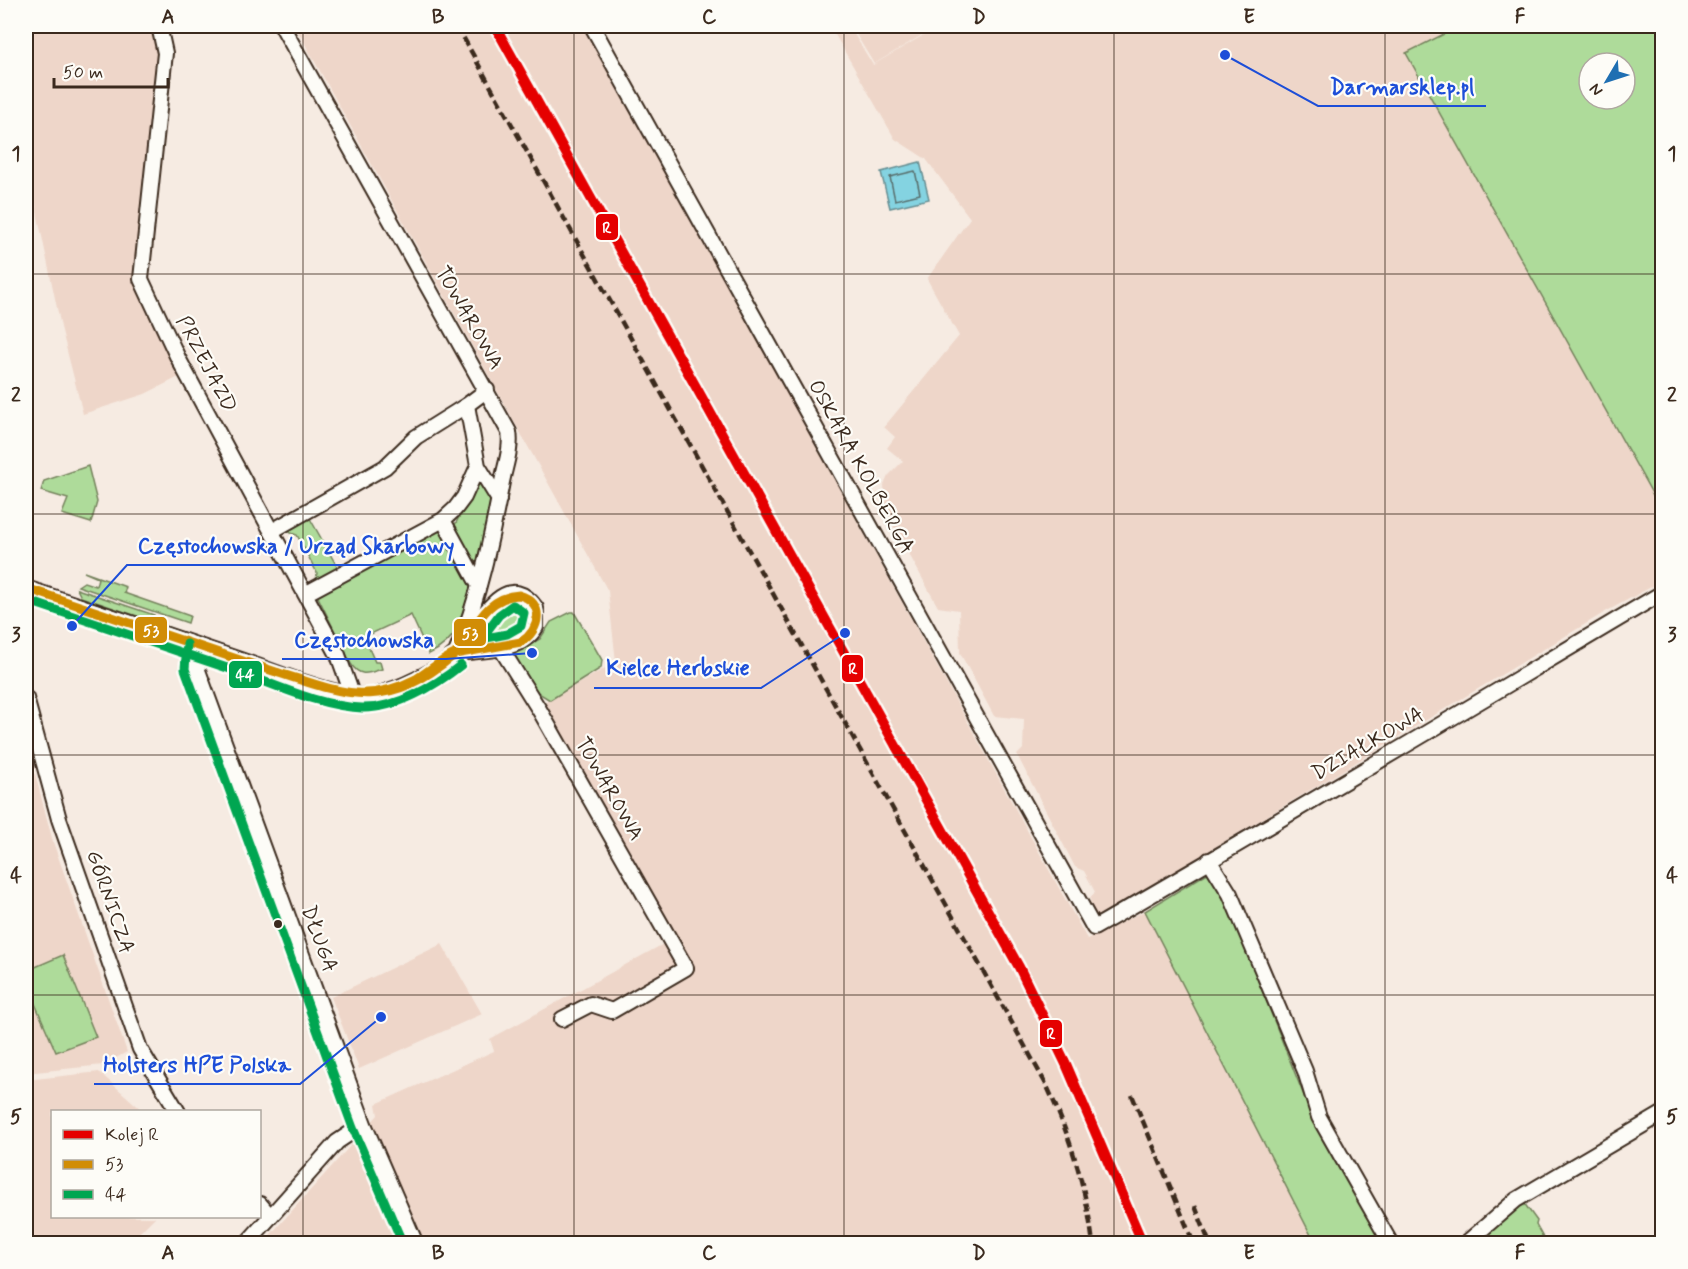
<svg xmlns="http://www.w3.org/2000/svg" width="1688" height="1269" viewBox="0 0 1688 1269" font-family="Mynerve,sans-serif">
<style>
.built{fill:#eed6c9}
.green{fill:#aedb9a;stroke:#74825c;stroke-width:1.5;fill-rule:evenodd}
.water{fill:#84d3e1;stroke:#678f93;stroke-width:1.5}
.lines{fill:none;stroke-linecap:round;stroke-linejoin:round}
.shore{stroke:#586e6c;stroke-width:1.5}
.minor-casing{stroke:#3b2a1e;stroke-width:18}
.minor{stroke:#fdfcf7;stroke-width:14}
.rail{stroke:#3b2a1e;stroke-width:4.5;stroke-dasharray:9 4.5;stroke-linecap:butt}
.bus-1-casing{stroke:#fdfcf7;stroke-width:14}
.bus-2-casing{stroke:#fdfcf7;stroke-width:14}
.bus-1{stroke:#d18d06;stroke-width:9}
.bus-2{stroke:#00a651;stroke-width:9}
.rail-1-casing{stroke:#fdfcf7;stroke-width:15}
.rail-1{stroke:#e50000;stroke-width:10}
.grid{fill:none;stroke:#3b2a1e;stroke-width:1.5;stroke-opacity:0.55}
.bus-dot{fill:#3b2a1e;stroke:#fdfcf7;stroke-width:2}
.labels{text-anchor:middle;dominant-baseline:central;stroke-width:4.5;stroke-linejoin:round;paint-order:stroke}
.street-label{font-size:21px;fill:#3b2a1e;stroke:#fdfcf7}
.leader{fill:none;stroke:#1d4ed8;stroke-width:2}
.callout-dot{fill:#1d4ed8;stroke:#fdfcf7;stroke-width:2}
.callout-label{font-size:22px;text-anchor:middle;font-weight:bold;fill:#1d4ed8;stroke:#fdfcf7;stroke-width:4.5;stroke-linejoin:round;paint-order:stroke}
.line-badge{stroke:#fdfcf7;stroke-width:2}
.badge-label{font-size:16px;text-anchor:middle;font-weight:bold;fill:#fff}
.neatline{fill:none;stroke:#3b2a1e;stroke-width:2}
.grid-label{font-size:20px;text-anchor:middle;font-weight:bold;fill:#3b2a1e}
</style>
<rect width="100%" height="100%" fill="#f6ebe2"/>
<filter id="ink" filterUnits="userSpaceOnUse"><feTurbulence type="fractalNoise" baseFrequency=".0167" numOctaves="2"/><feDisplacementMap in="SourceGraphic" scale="12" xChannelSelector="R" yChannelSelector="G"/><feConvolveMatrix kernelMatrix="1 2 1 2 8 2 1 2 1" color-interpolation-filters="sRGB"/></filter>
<g filter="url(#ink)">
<path class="built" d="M 26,26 L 153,26 L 159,51 L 135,280 L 181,376 L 145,394 L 83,414 L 61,327 L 26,160 Z
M 295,26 L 585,26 L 1087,939 L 1145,911 L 1315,1243 L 262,1244 L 378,1115 L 376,1104 L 494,1051 L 490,1039 L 667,942 L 537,707 L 616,662 L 608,591 Z
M 830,26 L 849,26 L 873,65 L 939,26 L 1460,26 L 1407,53 L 1662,511 L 1662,581 L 1607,611 L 1093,921 L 1090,899 L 1095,892 L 1084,871 L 1075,867 L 1017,755 L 1023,749 L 1024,719 L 994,716 L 960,653 L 959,610 L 938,607 L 886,512 L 884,485 L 888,476 L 903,461 L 887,448 L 895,437 L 884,427 L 959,336 L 927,279 L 970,218 L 926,159 L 895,139 Z
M 851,26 L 937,26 L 874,64 Z
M 26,740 L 53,842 L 127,1052 L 103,1065 L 26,1073 Z
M 442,944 L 482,1014 L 359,1069 L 331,997 Z
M 99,1072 L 143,1111 L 52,1112 L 52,1216 L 155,1217 L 129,1243 L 26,1243 L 26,1080 Z"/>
<path class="green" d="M 1460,26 L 1662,26 L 1662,511 L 1406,53 ZM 1589,63 L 1625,63 L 1625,99 L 1589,99 Z
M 88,466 L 97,502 L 91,523 L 62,514 L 68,499 L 41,491 L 44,481 Z
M 484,481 L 493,501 L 477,569 L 454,527 L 476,482 Z
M 308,515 L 339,570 L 316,582 L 317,573 L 297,535 L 283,530 Z
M 442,528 L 472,585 C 472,612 454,643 429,654 L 411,615 L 364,637 L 375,662 L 380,662 L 382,669 C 369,673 360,678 351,664 L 317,595 Z
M 84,572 L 126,587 L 124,593 L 190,616 L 188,623 L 78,586 L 84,582 L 96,586 L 98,578 Z
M 77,589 L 154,615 L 152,621 L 81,597 Z
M 511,605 L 522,606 L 527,612 L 529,622 L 522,631 L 505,637 L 495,627 L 493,619 L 500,611 Z
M 571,612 L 574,612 L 602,660 L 601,668 L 550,700 L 537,692 L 514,658 L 518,651 L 540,639 L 551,622 Z
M 1209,872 L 1226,900 L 1312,1116 L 1385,1243 L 1315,1243 L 1145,911 Z
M 63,955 L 96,1037 L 56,1052 L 26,983 L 26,971 Z
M 1524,1203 L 1537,1221 L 1536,1225 L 1546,1243 L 1474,1244 Z"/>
<path class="water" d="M 920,162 L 929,199 L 890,208 L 881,172 Z"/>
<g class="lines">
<path class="shore" d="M 915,171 L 920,194 L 895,200 L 890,177 Z"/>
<defs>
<path id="minor" d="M 159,26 L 165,53 L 141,279 L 178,358 L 338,655 L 352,694
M 282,26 L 509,432 C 512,448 505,466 502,482 C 491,539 479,599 456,653
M 592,26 L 1094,928 C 1285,818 1473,705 1662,593
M 478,466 L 499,500
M 443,520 L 478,584
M 272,531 L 385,467 L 416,437 L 467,405
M 26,588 C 99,612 173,637 246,662 C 274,672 347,701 374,695 C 400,689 435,672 455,654 C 474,636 503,561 536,608 L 536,627 C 522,652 482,650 456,653
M 305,594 L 443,520 L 455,509 L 464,497 L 478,466 L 467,405 L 487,390
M 199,646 L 196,665 L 364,1124 L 416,1244
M 500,647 L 540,711 L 686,968 L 612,1011 L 591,1004 L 562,1019
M 26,698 L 59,819 L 140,1049 L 178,1112
M 1209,860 L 1230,894 L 1305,1071 L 1319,1117 L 1391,1244
M 260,1204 L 270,1216
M 246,1244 L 337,1142 L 364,1124
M 1465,1244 L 1516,1200 L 1662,1114"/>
</defs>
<use href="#minor" class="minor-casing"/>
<use href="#minor" class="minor"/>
<path class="rail" d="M 457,26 L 1046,1084 C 1070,1136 1086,1186 1093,1244
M 1132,1095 L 1194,1244
M 1195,1206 L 1210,1244"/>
<defs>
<path id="bus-1" d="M 26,588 L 276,672
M 519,595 C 545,602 541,630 521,642 L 455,654 C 475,630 484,597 519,595 Z
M 276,672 C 330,688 362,707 416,679 C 429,671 441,660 455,654
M 276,672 C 351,697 388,711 455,654"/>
<path id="bus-2" d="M 26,600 C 97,624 168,648 239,672 C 278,686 320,706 362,708 C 396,709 435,686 461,665
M 513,605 L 524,613 L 521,626 L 507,634 L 481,639 L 499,615 Z
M 187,644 L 185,669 L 353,1128 L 403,1244"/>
</defs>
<use href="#bus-1" class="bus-1-casing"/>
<use href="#bus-2" class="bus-2-casing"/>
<use href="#bus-1" class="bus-1"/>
<use href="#bus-2" class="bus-2"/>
<defs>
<path id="rail-1" d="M 495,26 L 1019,967 L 1066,1064 L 1143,1244"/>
</defs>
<use href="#rail-1" class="rail-1-casing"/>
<use href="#rail-1" class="rail-1"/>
</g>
</g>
<path class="grid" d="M 303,26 L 303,1244M 574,26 L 574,1244M 844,26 L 844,1244M 1114,26 L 1114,1244M 1385,26 L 1385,1244M 26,274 L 1662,274M 26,514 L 1662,514M 26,755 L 1662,755M 26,995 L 1662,995"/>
<circle class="bus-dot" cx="278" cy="924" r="5"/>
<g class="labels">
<g class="street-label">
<text transform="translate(469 318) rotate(60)">TOWAROWA</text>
<text transform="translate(206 364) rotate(62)">PRZEJAZD</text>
<text transform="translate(861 467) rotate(61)">OSKARA KOLBERGA</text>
<text transform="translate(1368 744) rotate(-30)">DZIAŁKOWA</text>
<text transform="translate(609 789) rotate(60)">TOWAROWA</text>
<text transform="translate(110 902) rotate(71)">GÓRNICZA</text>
<text transform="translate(319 939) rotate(70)">DŁUGA</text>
</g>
</g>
<path class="leader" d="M1225 55L1318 106H1486M72 626L127 565H465M532 653L446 659H282M845 633L761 688H594M381 1017L300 1084H94"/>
<g class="callout-dot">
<circle cx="1225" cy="55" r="6"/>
<circle cx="72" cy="626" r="6"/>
<circle cx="532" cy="653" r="6"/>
<circle cx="845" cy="633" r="6"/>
<circle cx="381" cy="1017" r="6"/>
</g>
<g class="callout-label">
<text x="1402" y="94">Darmarsklep.pl</text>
<text x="296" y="553">Częstochowska / Urząd Skarbowy</text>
<text x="364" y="647">Częstochowska</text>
<text x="678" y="675">Kielce Herbskie</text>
<text x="197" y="1072">Holsters HPE Polska</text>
</g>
<g class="line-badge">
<rect x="595" y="213" width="24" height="28" rx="6" fill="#e50000"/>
<rect x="134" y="616" width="34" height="28" rx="6" fill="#d18d06"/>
<rect x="453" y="618" width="34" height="29" rx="6" fill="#d18d06"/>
<rect x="841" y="654" width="23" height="29" rx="6" fill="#e50000"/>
<rect x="228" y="660" width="35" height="29" rx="6" fill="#00a651"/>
<rect x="1039" y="1019" width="24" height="29" rx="6" fill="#e50000"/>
</g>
<g class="badge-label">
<text x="607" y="233">R</text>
<text x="151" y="636">53</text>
<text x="470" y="639">53</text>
<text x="853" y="674">R</text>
<text x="245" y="680">44</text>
<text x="1051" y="1039">R</text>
</g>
<rect width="1688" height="1269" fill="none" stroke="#fdfcf7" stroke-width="66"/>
<rect x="51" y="1110" width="210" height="108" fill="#fdfcf7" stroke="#afa8a0" stroke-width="1.5"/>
<rect x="63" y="1130" width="30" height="9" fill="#e50000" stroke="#afa8a0" stroke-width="1.5"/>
<text x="105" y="1140" font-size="18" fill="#3b2a1e">Kolej R</text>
<rect x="63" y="1160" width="30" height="9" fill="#d18d06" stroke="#afa8a0" stroke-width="1.5"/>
<text x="105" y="1170" font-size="18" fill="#3b2a1e">53</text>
<rect x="63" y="1190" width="30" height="9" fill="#00a651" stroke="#afa8a0" stroke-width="1.5"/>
<text x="105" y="1200" font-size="18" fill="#3b2a1e">44</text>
<g transform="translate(1607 81) rotate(231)"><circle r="28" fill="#fdfcf7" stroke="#afa8a0" stroke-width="1.5"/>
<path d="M0-4.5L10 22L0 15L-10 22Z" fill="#1f6fb2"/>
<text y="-9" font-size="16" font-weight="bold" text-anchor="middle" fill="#3b2a1e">N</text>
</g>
<path d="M54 78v9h114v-9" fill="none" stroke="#3b2a1e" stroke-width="3"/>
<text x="63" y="78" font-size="18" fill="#3b2a1e" stroke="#fdfcf7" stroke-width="4.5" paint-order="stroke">50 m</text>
<rect x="33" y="33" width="1622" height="1203" class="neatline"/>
<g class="grid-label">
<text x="168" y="23">A</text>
<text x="438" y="23">B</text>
<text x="709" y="23">C</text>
<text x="979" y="23">D</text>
<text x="1249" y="23">E</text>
<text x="1520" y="23">F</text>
<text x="16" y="160">1</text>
<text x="1672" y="160">1</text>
<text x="16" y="401">2</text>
<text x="1672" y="401">2</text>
<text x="16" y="641">3</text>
<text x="1672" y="641">3</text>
<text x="16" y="882">4</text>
<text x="1672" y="882">4</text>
<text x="16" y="1123">5</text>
<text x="1672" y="1123">5</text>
<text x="168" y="1259">A</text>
<text x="438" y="1259">B</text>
<text x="709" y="1259">C</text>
<text x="979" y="1259">D</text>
<text x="1249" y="1259">E</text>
<text x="1520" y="1259">F</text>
</g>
</svg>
